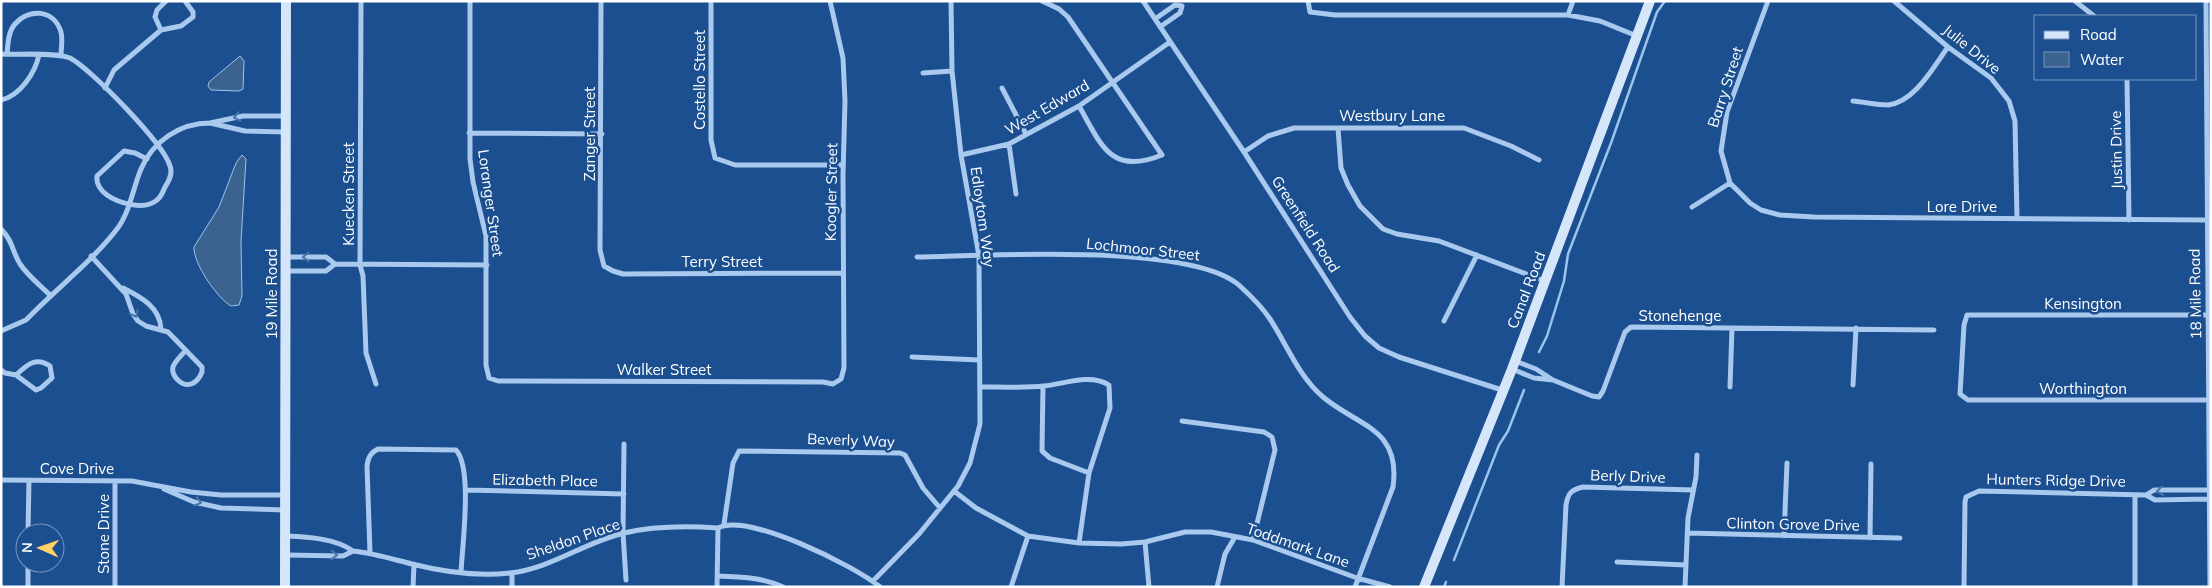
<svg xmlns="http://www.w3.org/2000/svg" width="2212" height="588" viewBox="0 0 2212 588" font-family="Mulish,sans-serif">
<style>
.water{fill:#3c6290;stroke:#9cc4f0}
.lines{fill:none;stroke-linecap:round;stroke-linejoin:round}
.stream{stroke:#9cc4f0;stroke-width:2.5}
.street{stroke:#a9c9ee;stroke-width:5}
.secondary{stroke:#d6e6fa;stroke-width:10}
.oneway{stroke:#4674ac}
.labels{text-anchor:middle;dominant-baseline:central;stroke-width:5;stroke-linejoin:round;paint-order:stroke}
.street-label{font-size:15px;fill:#fff;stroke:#1b4f8f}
</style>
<rect width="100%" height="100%" fill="#1b4f8f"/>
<path class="water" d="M 240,56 L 244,61 L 243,89 L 239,91 L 211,90 L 208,86 L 209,82 Z
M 242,155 L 246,159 L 241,241 L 242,296 L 239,305 L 231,306 C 217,298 193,263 194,247 L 219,207 L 236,163 Z"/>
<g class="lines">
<path class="stream" d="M 1539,352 L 1547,336 L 1564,281 L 1568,254 L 1611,143 L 1657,12 L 1665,1
M 1454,560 L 1499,445 L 1508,431 L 1524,390
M 1444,587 L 1446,582"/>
<path class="street" d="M 361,1 L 360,265 L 363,276 L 366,353 L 376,384
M 470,1 L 470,159 L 473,182 L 486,236 L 486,365 L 489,378 L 498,381 L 823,382 L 833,384 L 841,379 L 844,368 L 843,175 L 845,101 L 843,58 L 830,1
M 601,1 L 600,250 L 604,266 L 613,271 L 623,274 L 843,273
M 711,1 L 711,140 L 715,158 L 735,165 L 843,165
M 1042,1 L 1059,9 L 1068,17 L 1162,155 C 1110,176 1101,144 1079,106
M 1143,1 L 1244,152 L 1350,317 L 1365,336 L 1379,348 L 1399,357 L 1502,390
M 1308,1 L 1310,12 L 1335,15 L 1568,15 L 1600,21 L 1637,36
M 1768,1 L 1727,112 L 1721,151 L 1730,183 L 1750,203 L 1761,210 L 1780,215 L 1814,217 L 2206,220
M 1894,1 L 1948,47 L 1991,78 L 2009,101 L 2015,121 L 2017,218
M 2075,1 L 2094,16
M 2206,1 L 2210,587
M 1568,15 L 1573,1
M 1155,19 L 1175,5 L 1182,6 L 1180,13 L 1160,27
M 161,30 L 155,17 L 157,10 L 166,1
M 1,54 C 17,55 56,52 70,58 C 90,68 164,144 170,166 C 173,174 169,181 165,187 C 163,192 161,197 157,200 C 145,211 118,203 107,195 C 100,190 96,184 97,176 L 124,151 L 135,153 L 147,159
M 7,54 C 8,44 8,32 15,24 C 29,8 54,9 61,32 C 63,40 61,48 61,56
M 923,73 L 952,71
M 2127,79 L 2129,220
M 105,88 L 114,70 L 161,30 L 181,26 L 193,17 L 193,12 L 185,1
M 1002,88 L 1026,134
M 1,100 C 20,96 35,73 39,55
M 1853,101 C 1864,102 1877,105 1888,105 C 1915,102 1934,66 1948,47
M 1338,128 L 1341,168 L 1348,185 L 1360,206 L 1383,229 L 1397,234 L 1439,241 L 1545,281
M 285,132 L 245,131 L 210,123 L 243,116 L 286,116
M 469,133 L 602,134
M 1009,144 L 1016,194
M 1244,152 L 1268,136 L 1294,128 L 1464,128 L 1511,146 L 1539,160
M 961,155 L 1009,144 L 1079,106 L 1170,42
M 1692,207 L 1730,183
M 1,229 C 13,241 12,251 20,264 C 28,276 41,286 51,296
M 91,256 L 126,294 L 133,314 L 138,321 L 146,326 L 168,332 L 202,367 L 202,372 C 200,377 197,382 191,384 C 182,387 171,376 173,367 C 175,361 181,356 185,351
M 286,257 L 326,257 L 335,264 L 326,271 L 286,271
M 917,257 C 986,256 1191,242 1240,286 C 1251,296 1262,307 1270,319 C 1287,345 1299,377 1323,397 C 1359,427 1401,428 1393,487 L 1355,587
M 335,264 L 487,265
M 123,288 C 141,297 160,307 161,329
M 2208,315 L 1967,315 L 1964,325 L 1960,394 L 1968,400 L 2208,400
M 1444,321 L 1477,255
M 1,331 L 26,320 L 35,311 C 61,285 94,259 117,229 C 130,212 133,188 141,169 C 153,141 180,123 210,123
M 912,357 L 979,360
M 1512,369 L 1534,378 L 1553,380 L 1536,369 L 1515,361
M 1,370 L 5,373 L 16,375 L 36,390 L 41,388 L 52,378 L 50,366 C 36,356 27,365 16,375
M 1553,380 L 1592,396 L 1599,397 L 1603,391 L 1625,332 L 1631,327 L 1934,330
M 1853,385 L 1856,328
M 1043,386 L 1042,451 L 1050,458 L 1089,473
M 981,387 C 1001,387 1023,388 1044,386 C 1064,384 1090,373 1109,385 L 1110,408 L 1089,473 L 1079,543
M 1730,387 L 1732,328
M 1182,421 L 1264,432 L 1272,437 L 1275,450 L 1253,540
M 624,444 L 623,533 L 626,580
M 1,480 L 132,481 L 191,492 L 221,495 L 285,495
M 164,489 L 194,502 L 221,508 L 285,510
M 466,490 L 624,494
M 954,491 L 976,508 L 1028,536 L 1079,543 L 1121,544 L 1145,542 L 1185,532 L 1211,532 L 1253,540 L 1357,578 L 1390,587
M 2135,495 L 2135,587
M 2208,499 L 2155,500 L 2146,495 L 2154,490 L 2208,490
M 724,524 L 733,463 L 739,451 L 900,453 L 905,455 L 923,488 L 940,508
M 28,533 L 29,480
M 1687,533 L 1900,538
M 285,536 C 307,537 335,538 353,551 L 343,556 L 286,555
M 1784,536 L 1787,463
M 1870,538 L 1871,464
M 1145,542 L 1149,587
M 353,551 C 373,553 392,559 412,564 C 444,572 477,577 510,573 C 550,569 585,542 624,533 C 654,526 688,526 718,528 C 747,512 855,566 880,587
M 370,553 L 367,466 C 368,458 370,453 378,449 L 456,450 C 473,468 462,547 461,573
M 1617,562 L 1686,565
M 512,573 L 512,587
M 718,576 C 741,577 761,577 783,587
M 873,581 L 919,534 L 958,486 L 970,463 L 980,424 L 979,256 L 961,155 L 952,71 L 951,1
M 28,587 L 28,563
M 115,587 L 115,481
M 413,587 L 414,565
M 717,587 L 718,528
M 1011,587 L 1028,536
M 1217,587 L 1225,554 L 1235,537
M 1562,587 L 1566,505 C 1568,493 1571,490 1583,487 L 1693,490
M 1685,587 L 1688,518 L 1696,477 L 1697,455
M 1964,587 L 1965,502 L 1966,497 L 1979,491 L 2146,495"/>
<path class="secondary" d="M 285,587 L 286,1
M 1424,587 L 1512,369 L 1650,1"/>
</g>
<defs><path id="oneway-chevron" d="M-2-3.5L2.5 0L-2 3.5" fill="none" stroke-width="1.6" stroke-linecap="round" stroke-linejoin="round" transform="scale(1.25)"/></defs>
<g class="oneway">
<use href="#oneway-chevron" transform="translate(237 117) rotate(169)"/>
<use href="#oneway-chevron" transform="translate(306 257) rotate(-180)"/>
<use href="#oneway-chevron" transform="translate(135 314) rotate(61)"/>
<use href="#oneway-chevron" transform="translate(2160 491) rotate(174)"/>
<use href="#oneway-chevron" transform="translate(198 502) rotate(17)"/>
<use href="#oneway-chevron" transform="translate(334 555) rotate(1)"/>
</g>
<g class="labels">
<g class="street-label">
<text transform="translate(1972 49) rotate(39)">Julie Drive</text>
<text transform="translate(699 80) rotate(-90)">Costello Street</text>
<text transform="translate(1725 87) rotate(-72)">Barry Street</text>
<text transform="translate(1047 107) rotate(-30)">West Edward</text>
<text x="1392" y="115">Westbury Lane</text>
<text transform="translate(589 134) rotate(-90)">Zanger Street</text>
<text transform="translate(2116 150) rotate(-91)">Justin Drive</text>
<text transform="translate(831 192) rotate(-89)">Koogler Street</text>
<text transform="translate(348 194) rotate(-90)">Kuecken Street</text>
<text transform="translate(491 203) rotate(82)">Loranger Street</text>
<text x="1962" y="206">Lore Drive</text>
<text transform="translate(983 217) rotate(82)">Edloytom Way</text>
<text transform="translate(1306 224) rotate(57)">Greenfield Road</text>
<text transform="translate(1143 249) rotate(6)">Lochmoor Street</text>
<text x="722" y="261">Terry Street</text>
<text transform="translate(1526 290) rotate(-69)">Canal Road</text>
<text transform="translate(271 294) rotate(-90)">19 Mile Road</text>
<text transform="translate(2195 294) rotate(-91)">18 Mile Road</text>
<text x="2083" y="303">Kensington</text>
<text x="1680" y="315">Stonehenge</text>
<text x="664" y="369">Walker Street</text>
<text x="2083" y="388">Worthington</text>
<text transform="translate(851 440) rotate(2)">Beverly Way</text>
<text x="77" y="468">Cove Drive</text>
<text transform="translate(1628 476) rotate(2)">Berly Drive</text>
<text transform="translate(545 480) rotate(1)">Elizabeth Place</text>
<text transform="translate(2056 480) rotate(1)">Hunters Ridge Drive</text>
<text transform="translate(1793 524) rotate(1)">Clinton Grove Drive</text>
<text transform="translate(103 534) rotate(-90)">Stone Drive</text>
<text transform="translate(573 539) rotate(-19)">Sheldon Place</text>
<text transform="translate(1298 545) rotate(19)">Toddmark Lane</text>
</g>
</g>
<rect width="2212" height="588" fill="none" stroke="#ffffff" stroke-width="5"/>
<rect x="2034" y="15" width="162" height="65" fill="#1b4f8f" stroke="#7695bc"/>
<rect x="2044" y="31" width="25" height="8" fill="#d6e6fa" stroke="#7695bc"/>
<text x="2080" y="40" font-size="15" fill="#ffffff">Road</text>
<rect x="2044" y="52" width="25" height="15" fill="#3c6290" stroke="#7695bc"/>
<text x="2080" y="65" font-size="15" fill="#ffffff">Water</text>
<g transform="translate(40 548) rotate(272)"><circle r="24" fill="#1b4f8f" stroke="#7695bc"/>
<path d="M0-4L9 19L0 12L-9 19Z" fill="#ffd166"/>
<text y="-8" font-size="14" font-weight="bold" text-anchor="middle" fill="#ffffff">N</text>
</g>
</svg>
